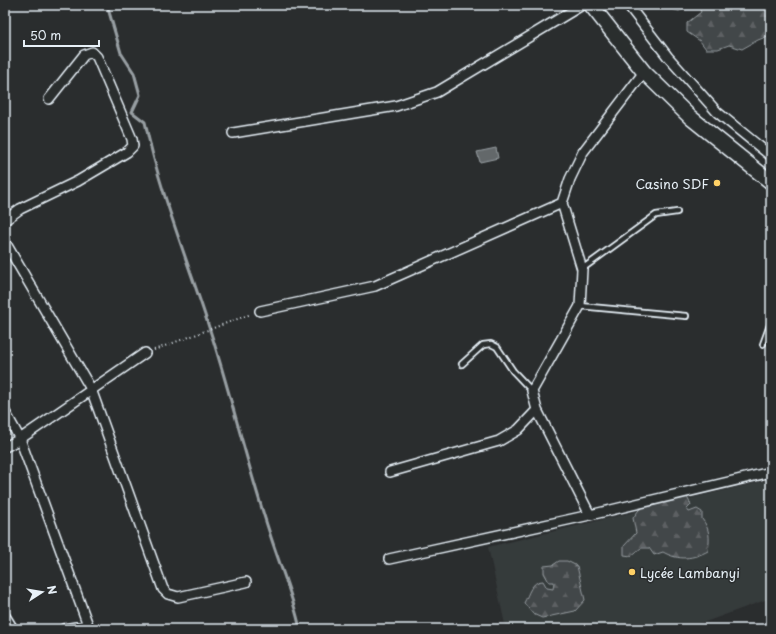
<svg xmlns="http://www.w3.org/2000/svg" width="776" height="634" viewBox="0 0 776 634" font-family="'Playpen Sans',sans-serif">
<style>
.built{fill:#363a3b}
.forest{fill:url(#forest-firs);stroke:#959ca0}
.water{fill:#63686b;stroke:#989fa3}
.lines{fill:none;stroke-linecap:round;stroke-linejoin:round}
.stream{stroke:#989fa3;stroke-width:3}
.service-casing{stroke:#e8f1f8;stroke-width:8}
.minor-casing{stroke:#e8f1f8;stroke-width:12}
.primary-casing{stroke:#e8f1f8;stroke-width:17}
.path{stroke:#e8f1f8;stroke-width:2;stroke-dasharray:1 3;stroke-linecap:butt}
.service{stroke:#2a2d2e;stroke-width:4.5}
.minor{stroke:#2a2d2e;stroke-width:9}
.primary{stroke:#2a2d2e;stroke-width:14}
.poi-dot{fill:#ffd166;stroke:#2a2d2e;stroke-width:1.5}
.labels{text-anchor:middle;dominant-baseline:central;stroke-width:3;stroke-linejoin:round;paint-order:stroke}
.poi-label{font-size:13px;fill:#e8f1f8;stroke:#2a2d2e;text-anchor:end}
</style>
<defs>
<pattern id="forest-firs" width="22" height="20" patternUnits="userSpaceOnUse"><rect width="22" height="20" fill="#424648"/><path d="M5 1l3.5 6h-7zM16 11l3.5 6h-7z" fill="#5d6163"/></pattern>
</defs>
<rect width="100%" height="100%" fill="#2a2d2e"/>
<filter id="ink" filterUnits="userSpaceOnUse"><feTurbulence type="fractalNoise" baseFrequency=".025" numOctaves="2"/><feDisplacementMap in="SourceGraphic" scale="8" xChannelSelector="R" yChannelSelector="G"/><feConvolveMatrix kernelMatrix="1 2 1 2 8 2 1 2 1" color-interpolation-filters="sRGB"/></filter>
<g filter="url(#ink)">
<path class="built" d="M 771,479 L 771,598 L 686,629 L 506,629 L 488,547 Z"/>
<path class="forest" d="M 669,5 L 691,5 L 679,11 L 671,9 Z
M 698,5 L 771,5 L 771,35 L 758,40 L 742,49 L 729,45 L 718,49 L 706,49 L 700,41 L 687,32 L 687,23 L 701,12 Z
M 686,495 L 691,505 L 687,509 L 689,512 L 697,509 L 702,512 L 702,519 C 710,529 710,538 708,551 C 693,559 679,561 663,552 L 654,555 L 649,548 L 641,548 L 631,556 L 624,555 L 624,546 L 636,533 L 633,518 L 641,507 Z
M 559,561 L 567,561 L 577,566 L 585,600 L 575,611 L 542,618 L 533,614 L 524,603 C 529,594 531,581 543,581 L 547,588 L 553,589 L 554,582 L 549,582 L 544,573 L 544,566 L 553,565 Z"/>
<path class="water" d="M 496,148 L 498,158 L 480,162 L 477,152 Z"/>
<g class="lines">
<path class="stream" d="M 107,5 L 121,53 L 134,73 L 140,95 L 132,112 L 145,122 C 161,198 192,271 215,346 C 234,408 249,470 269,531 C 279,564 293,595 300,629"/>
<defs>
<path id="service" d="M 582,269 L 656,215 L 677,212
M 580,306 L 686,316
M 763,344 L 771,322
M 462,364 L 483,345 L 491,344 L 497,347 L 513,371 L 532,391"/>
<path id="minor" d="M 628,5 L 668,57 L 717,112 L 771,156
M 233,133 L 396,106 L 437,92 L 582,5
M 5,220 L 20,209 L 78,181 L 127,152 L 133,146 L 132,139 L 97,57 L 92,52 L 84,55 L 49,99
M 5,242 L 91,389 L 163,589 L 168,594 L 178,597 L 246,582
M 260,311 L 375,286 L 562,203
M 5,412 L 20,439 L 88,625 L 88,629
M 5,447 L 20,439 L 145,353
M 390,472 L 499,441 L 518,430 L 537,410
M 590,515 L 537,410 L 532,391 L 580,306 L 582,269 L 562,203 L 570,179 L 583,152 L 644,72
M 389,559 L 590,515 L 771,472
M 5,616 L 13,629
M 64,629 L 88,625"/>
<path id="primary" d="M 591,5 L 644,72 L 690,117 L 771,182"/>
</defs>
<use href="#service" class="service-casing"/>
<use href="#minor" class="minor-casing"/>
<use href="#primary" class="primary-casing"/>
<path class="path" d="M 154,350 L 251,314"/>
<use href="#service" class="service"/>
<use href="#minor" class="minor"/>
<use href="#primary" class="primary"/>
</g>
</g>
<g class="poi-dot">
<circle cx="717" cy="183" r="4"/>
<circle cx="632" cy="572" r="4"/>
</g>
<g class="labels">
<g class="poi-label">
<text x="709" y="183">Casino SDF</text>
<text x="640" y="572" text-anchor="start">Lycée Lambanyi</text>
</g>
</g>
<rect width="776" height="634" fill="none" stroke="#2a2d2e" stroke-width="20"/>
<rect x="10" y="10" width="756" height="614" fill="none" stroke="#e8f1f8" stroke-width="1.5" filter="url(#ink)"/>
<g transform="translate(42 592) rotate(78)" stroke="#2a2d2e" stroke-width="3" paint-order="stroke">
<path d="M0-3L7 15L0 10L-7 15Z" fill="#e8f1f8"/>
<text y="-6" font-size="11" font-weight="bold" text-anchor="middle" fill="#e8f1f8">N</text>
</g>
<path d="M24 40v6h75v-6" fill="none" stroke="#e8f1f8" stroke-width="2"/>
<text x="30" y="40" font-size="12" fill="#e8f1f8" stroke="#2a2d2e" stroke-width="3" paint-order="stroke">50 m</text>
</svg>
